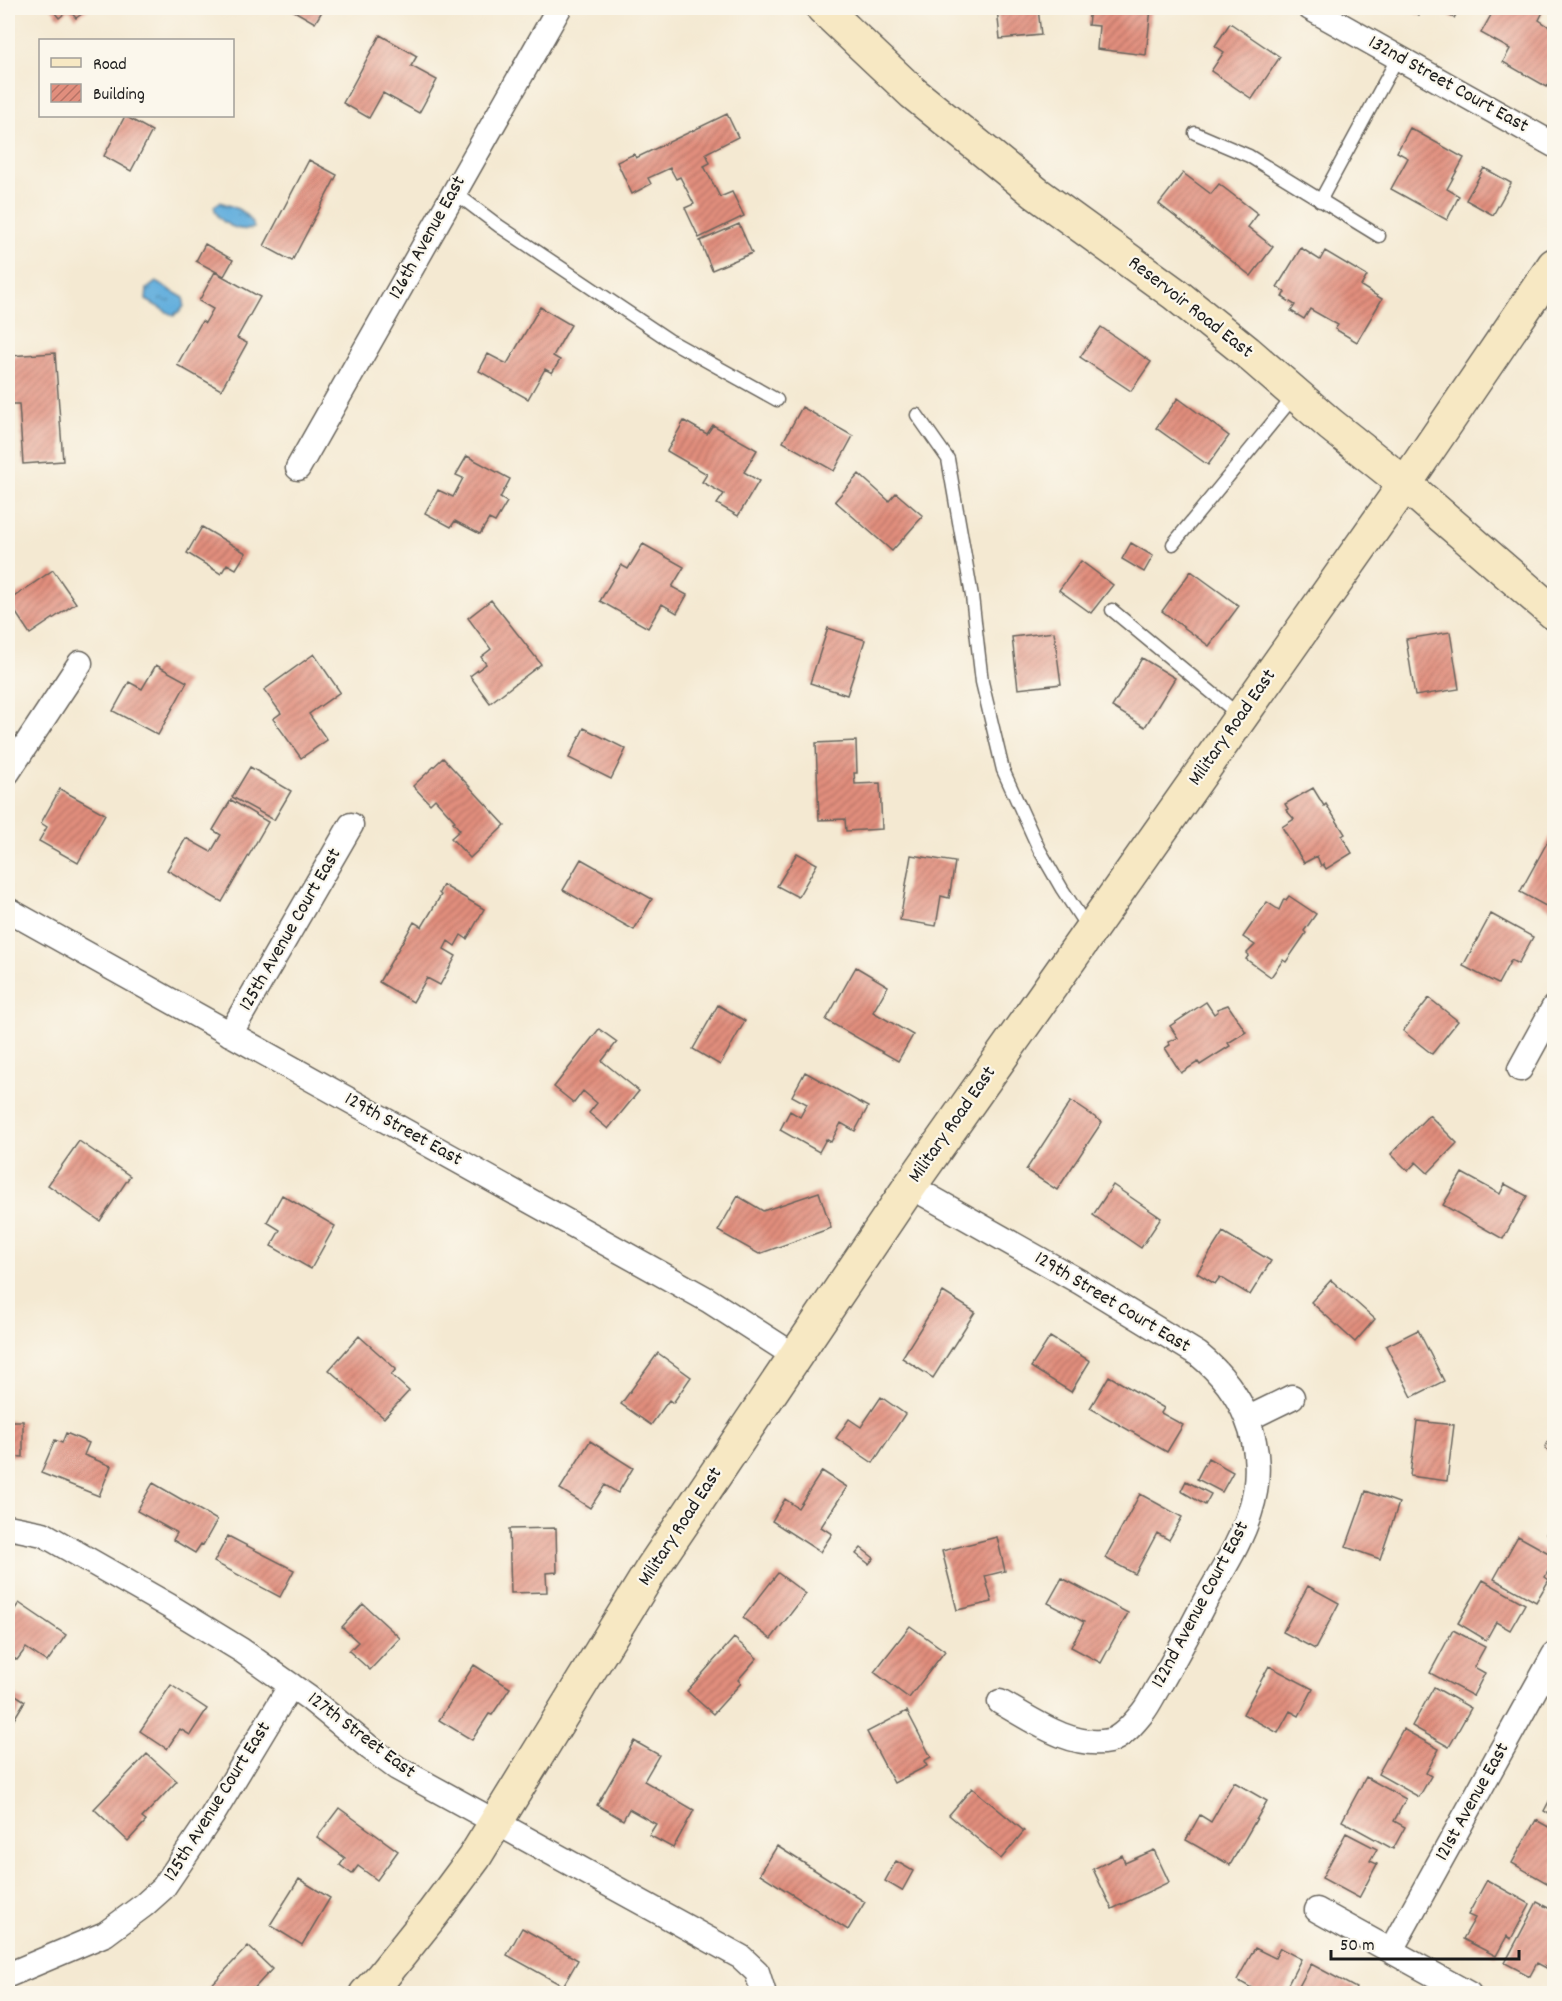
<svg xmlns="http://www.w3.org/2000/svg" width="1562" height="2001" viewBox="0 0 1562 2001" font-family="Dekko,sans-serif">
<style>
.water{fill:url(#water-ripples);stroke:#40667c;stroke-width:1.5}
.building{fill:url(#building-hatch)}
.lines{fill:none;stroke-linecap:round;stroke-linejoin:round}
.lane-casing{stroke:#68645c;stroke-width:15}
.street-casing{stroke:#68645c;stroke-width:27}
.secondary-casing{stroke:#68645c;stroke-width:36}
.lane{stroke:#fff;stroke-width:12}
.street{stroke:#fff;stroke-width:24}
.secondary{stroke:#f7e8c3;stroke-width:33}
.labels{text-anchor:middle;dominant-baseline:central;stroke-width:4.5;stroke-linejoin:round;paint-order:stroke}
.street-label{font-size:20px;fill:#1c1c1c;stroke:#fbf7ec}
</style>
<defs>
<pattern id="water-ripples" width="26" height="14" patternUnits="userSpaceOnUse" patternTransform="scale(1.5)"><rect width="26" height="14" fill="#64afdd"/><path d="M2 4q2-2 4 0t4 0M15 11q2-2 4 0t4 0" fill="none" stroke="#528eb2"/></pattern>
<pattern id="building-hatch" width="6" height="6" patternUnits="userSpaceOnUse" patternTransform="scale(1.5)"><rect width="6" height="6" fill="#e18e7d"/><path d="M-1 1l2-2M0 6l6-6M5 7l2-2" fill="none" stroke="#b67366"/></pattern>
</defs>
<rect width="100%" height="100%" fill="#fbf7ec"/>
<filter id="ink" filterUnits="userSpaceOnUse"><feTurbulence type="fractalNoise" baseFrequency=".0167" numOctaves="2"/><feDisplacementMap in="SourceGraphic" scale="12" xChannelSelector="R" yChannelSelector="G"/><feConvolveMatrix kernelMatrix="1 2 1 2 8 2 1 2 1" color-interpolation-filters="sRGB"/></filter>
<filter id="wash" filterUnits="userSpaceOnUse"><feTurbulence type="fractalNoise" baseFrequency=".008" numOctaves="4" result="noise"/><feDisplacementMap in="SourceGraphic" scale="24" xChannelSelector="R" yChannelSelector="G"/><feGaussianBlur stdDeviation="1.35" result="paint"/><feColorMatrix in="noise" values="0 0 0 0 0 0 0 0 0 0 0 0 0 0 0 0 0 1.4 0 .05"/><feComposite in="paint" operator="in"/></filter>
<g filter="url(#wash)">
<rect width="100%" height="100%" fill="#f4e9d2"/>
<path class="water" d="M 220,202 C 235,207 250,212 254,228 C 239,233 216,223 214,206 Z
M 156,282 L 184,298 L 184,306 L 180,312 L 176,313 L 174,316 L 146,300 L 147,289 Z"/>
<g id="blocks">
<path class="building" d="M 51,8 L 90,8 L 76,18 L 69,10 L 59,18 Z
M 289,8 L 324,8 L 315,23 Z
M 997,8 L 1038,8 L 1041,35 L 1000,39 Z
M 1090,8 L 1151,8 L 1146,55 L 1097,49 L 1099,26 L 1088,25 Z
M 1406,8 L 1423,8 L 1419,15 Z
M 1435,8 L 1460,8 L 1454,18 Z
M 1495,8 L 1540,8 L 1544,10 L 1539,20 L 1554,30 L 1554,75 L 1547,87 L 1503,62 L 1510,49 L 1481,33 Z
M 1230,23 L 1280,57 L 1252,99 L 1211,71 L 1224,52 L 1215,46 Z
M 380,35 L 417,56 L 411,66 L 437,80 L 419,113 L 383,93 L 369,118 L 343,103 Z
M 727,114 L 738,137 L 706,153 L 710,163 L 704,166 L 720,197 L 732,192 L 744,216 L 699,238 L 685,208 L 694,204 L 680,177 L 676,179 L 670,168 L 648,178 L 651,184 L 632,194 L 617,162 L 634,154 L 636,158 Z
M 125,116 L 152,131 L 131,171 L 104,156 Z
M 1410,128 L 1464,158 L 1447,189 L 1459,196 L 1447,220 L 1391,189 L 1408,158 L 1397,152 Z
M 309,160 L 337,175 L 292,261 L 264,246 Z
M 1484,168 L 1511,183 L 1493,215 L 1466,200 Z
M 1183,173 L 1211,194 L 1219,184 L 1258,214 L 1248,227 L 1273,247 L 1251,276 L 1159,204 Z
M 739,224 L 752,253 L 712,270 L 700,241 Z
M 205,244 L 233,260 L 224,276 L 196,261 Z
M 1301,248 L 1320,260 L 1325,251 L 1367,276 L 1361,286 L 1382,299 L 1357,342 L 1335,329 L 1338,325 L 1310,309 L 1304,319 L 1291,311 L 1295,305 L 1282,297 L 1285,292 L 1277,287 Z
M 215,272 L 260,297 L 237,338 L 247,343 L 221,390 L 177,365 L 202,321 L 205,323 L 213,309 L 199,301 Z
M 540,307 L 571,325 L 553,356 L 560,360 L 552,373 L 545,369 L 528,399 L 479,371 L 488,354 L 507,364 Z
M 1101,327 L 1151,362 L 1131,391 L 1080,357 Z
M 55,353 L 63,461 L 23,464 L 19,404 L 9,404 L 8,356 Z
M 1178,398 L 1229,436 L 1208,465 L 1156,428 Z
M 802,407 L 853,436 L 834,471 L 783,442 Z
M 684,421 L 707,434 L 713,425 L 757,450 L 744,472 L 759,481 L 738,516 L 717,504 L 724,494 L 702,482 L 707,474 L 667,451 Z
M 467,456 L 510,479 L 500,498 L 507,502 L 495,522 L 489,519 L 480,534 L 455,521 L 451,527 L 425,513 L 438,490 L 453,497 L 463,478 L 456,475 Z
M 859,474 L 889,501 L 896,493 L 923,516 L 892,551 L 835,501 Z
M 202,527 L 246,553 L 236,569 L 227,564 L 221,574 L 187,553 Z
M 1131,543 L 1153,556 L 1144,572 L 1122,559 Z
M 643,544 L 684,567 L 672,587 L 687,595 L 677,613 L 662,604 L 648,628 L 600,601 L 621,565 L 628,569 Z
M 1081,561 L 1113,585 L 1091,613 L 1059,590 Z
M 53,570 L 76,603 L 30,634 L 8,601 Z
M 1191,571 L 1239,606 L 1209,646 L 1162,611 Z
M 491,600 L 541,664 L 490,703 L 470,676 L 486,664 L 481,657 L 491,649 L 468,618 Z
M 828,628 L 865,640 L 847,695 L 810,683 Z
M 1054,632 L 1061,684 L 1018,689 L 1012,637 Z
M 1450,632 L 1459,689 L 1415,696 L 1406,639 Z
M 314,654 L 340,692 L 309,714 L 327,740 L 301,758 L 273,719 L 281,713 L 264,690 Z
M 1142,658 L 1175,678 L 1145,727 L 1112,707 Z
M 156,665 L 187,682 L 158,735 L 113,711 L 129,682 L 142,689 Z
M 584,728 L 626,749 L 611,779 L 569,758 Z
M 856,741 L 857,773 L 854,773 L 855,784 L 880,783 L 882,829 L 846,831 L 845,819 L 819,820 L 816,743 Z
M 443,758 L 505,825 L 470,858 L 451,838 L 460,830 L 453,822 L 455,821 L 435,799 L 430,804 L 413,786 Z
M 250,767 L 291,791 L 274,820 L 232,797 Z
M 1313,788 L 1324,806 L 1326,804 L 1345,834 L 1342,836 L 1352,853 L 1326,869 L 1323,864 L 1321,866 L 1317,856 L 1304,863 L 1282,827 L 1294,819 L 1286,810 L 1288,809 L 1285,804 Z
M 60,789 L 105,814 L 78,863 L 39,841 L 47,827 L 41,823 Z
M 231,800 L 268,822 L 222,902 L 167,870 L 186,838 L 211,852 L 221,835 L 213,830 Z
M 1554,830 L 1554,908 L 1553,910 L 1520,892 Z
M 797,853 L 817,864 L 798,897 L 777,886 Z
M 911,855 L 955,862 L 949,898 L 941,896 L 936,926 L 900,920 Z
M 581,859 L 652,899 L 634,930 L 563,890 Z
M 443,885 L 484,909 L 467,939 L 461,935 L 455,946 L 448,941 L 444,949 L 456,956 L 440,985 L 427,978 L 413,1002 L 379,982 L 414,922 L 422,927 L 441,895 L 439,893 Z
M 1289,896 L 1316,914 L 1304,931 L 1306,933 L 1286,962 L 1283,960 L 1271,977 L 1246,959 L 1249,955 L 1247,953 L 1255,945 L 1243,937 L 1267,902 L 1279,910 L 1284,899 L 1286,900 Z
M 1491,914 L 1533,937 L 1518,964 L 1511,960 L 1498,984 L 1463,966 Z
M 856,967 L 888,986 L 873,1012 L 913,1035 L 898,1061 L 826,1020 Z
M 1429,998 L 1458,1021 L 1432,1054 L 1403,1031 Z
M 1206,1002 L 1214,1014 L 1218,1011 L 1217,1009 L 1228,1005 L 1246,1032 L 1228,1043 L 1230,1046 L 1200,1065 L 1198,1062 L 1181,1073 L 1165,1048 L 1170,1045 L 1168,1042 L 1178,1038 L 1170,1026 Z
M 718,1005 L 745,1021 L 720,1065 L 693,1049 Z
M 599,1029 L 617,1042 L 602,1061 L 639,1091 L 608,1129 L 589,1113 L 597,1103 L 583,1091 L 574,1103 L 554,1087 Z
M 805,1072 L 868,1107 L 855,1131 L 841,1123 L 831,1142 L 826,1139 L 819,1152 L 780,1130 L 790,1111 L 800,1117 L 807,1104 L 792,1096 Z
M 1071,1101 L 1102,1122 L 1057,1190 L 1026,1170 Z
M 1429,1115 L 1457,1143 L 1428,1173 L 1416,1162 L 1408,1171 L 1391,1154 Z
M 79,1141 L 130,1176 L 100,1221 L 48,1185 Z
M 1462,1173 L 1500,1194 L 1505,1184 L 1527,1196 L 1503,1239 L 1443,1205 Z
M 1113,1185 L 1161,1218 L 1141,1248 L 1093,1215 Z
M 819,1192 L 831,1228 L 759,1254 L 718,1231 L 738,1196 L 763,1211 Z
M 282,1195 L 335,1226 L 311,1269 L 271,1246 L 280,1230 L 267,1222 Z
M 1223,1232 L 1271,1261 L 1250,1295 L 1220,1277 L 1215,1284 L 1197,1273 Z
M 1331,1280 L 1375,1319 L 1355,1342 L 1311,1302 Z
M 943,1292 L 975,1312 L 933,1378 L 902,1358 Z
M 1418,1330 L 1444,1381 L 1412,1397 L 1386,1346 Z
M 359,1336 L 396,1369 L 391,1375 L 409,1391 L 384,1418 L 329,1370 Z
M 1050,1337 L 1090,1361 L 1071,1392 L 1031,1367 Z
M 658,1353 L 691,1377 L 673,1403 L 669,1400 L 651,1425 L 621,1404 Z
M 1109,1376 L 1164,1408 L 1161,1413 L 1183,1425 L 1167,1452 L 1090,1408 Z
M 881,1397 L 905,1414 L 873,1463 L 836,1438 L 849,1419 L 861,1427 Z
M 8,1421 L 23,1421 L 23,1457 L 8,1456 Z
M 1417,1421 L 1454,1425 L 1447,1481 L 1410,1476 Z
M 1554,1429 L 1554,1454 L 1545,1449 Z
M 66,1433 L 89,1443 L 84,1455 L 111,1466 L 99,1496 L 41,1473 L 55,1440 L 62,1443 Z
M 590,1441 L 633,1468 L 618,1493 L 605,1485 L 590,1508 L 560,1489 Z
M 1208,1458 L 1233,1472 L 1222,1492 L 1197,1479 Z
M 822,1471 L 847,1487 L 821,1527 L 832,1534 L 820,1552 L 772,1521 L 785,1499 L 798,1508 Z
M 1186,1481 L 1211,1494 L 1205,1505 L 1181,1491 Z
M 153,1483 L 217,1520 L 203,1545 L 201,1544 L 195,1553 L 173,1540 L 177,1533 L 137,1511 Z
M 1366,1491 L 1399,1503 L 1380,1559 L 1346,1547 Z
M 1140,1494 L 1182,1517 L 1169,1540 L 1157,1533 L 1135,1574 L 1105,1558 Z
M 1554,1519 L 1554,1539 L 1546,1534 Z
M 556,1528 L 557,1572 L 546,1573 L 547,1592 L 511,1593 L 509,1529 Z
M 228,1536 L 294,1570 L 280,1597 L 214,1562 Z
M 1518,1536 L 1554,1556 L 1554,1560 L 1545,1577 L 1549,1580 L 1536,1602 L 1494,1579 Z
M 997,1537 L 1005,1571 L 985,1576 L 992,1602 L 957,1610 L 942,1551 Z
M 861,1548 L 874,1558 L 869,1564 L 856,1554 Z
M 778,1573 L 806,1594 L 771,1639 L 743,1618 Z
M 1062,1578 L 1128,1613 L 1101,1663 L 1071,1647 L 1084,1622 L 1048,1603 Z
M 1483,1580 L 1525,1604 L 1510,1630 L 1496,1622 L 1486,1640 L 1458,1623 Z
M 1308,1586 L 1339,1603 L 1315,1649 L 1283,1632 Z
M 19,1603 L 66,1635 L 47,1662 L 26,1648 L 17,1660 L 8,1654 L 8,1619 Z
M 363,1604 L 400,1638 L 370,1670 L 349,1651 L 358,1642 L 342,1627 Z
M 910,1626 L 945,1651 L 909,1698 L 874,1672 Z
M 1453,1630 L 1485,1647 L 1474,1667 L 1485,1673 L 1473,1696 L 1430,1673 Z
M 734,1638 L 757,1658 L 738,1680 L 741,1683 L 713,1714 L 687,1691 Z
M 474,1665 L 510,1688 L 492,1715 L 489,1714 L 472,1740 L 439,1720 Z
M 1269,1666 L 1313,1689 L 1299,1716 L 1290,1711 L 1278,1733 L 1243,1714 Z
M 171,1685 L 207,1709 L 190,1735 L 180,1729 L 167,1749 L 140,1731 Z
M 1434,1687 L 1471,1708 L 1449,1747 L 1412,1726 Z
M 8,1690 L 25,1701 L 8,1729 Z
M 907,1711 L 931,1757 L 924,1761 L 927,1766 L 894,1783 L 867,1732 Z
M 1403,1729 L 1439,1749 L 1426,1773 L 1431,1776 L 1419,1797 L 1378,1774 Z
M 634,1741 L 659,1755 L 644,1781 L 694,1810 L 673,1848 L 649,1835 L 656,1824 L 629,1809 L 623,1820 L 597,1805 Z
M 147,1754 L 177,1781 L 142,1818 L 146,1821 L 128,1841 L 94,1809 Z
M 1366,1777 L 1406,1799 L 1394,1821 L 1405,1827 L 1393,1849 L 1342,1821 Z
M 1234,1782 L 1267,1801 L 1230,1865 L 1186,1840 L 1200,1815 L 1211,1822 Z
M 972,1788 L 1024,1831 L 1001,1859 L 949,1815 Z
M 1554,1792 L 1554,1817 L 1544,1811 Z
M 339,1808 L 398,1851 L 377,1880 L 358,1866 L 352,1874 L 340,1865 L 345,1858 L 317,1837 Z
M 1536,1820 L 1554,1830 L 1554,1887 L 1512,1863 Z
M 1346,1833 L 1377,1849 L 1370,1861 L 1377,1864 L 1359,1898 L 1322,1878 Z
M 777,1846 L 865,1902 L 848,1930 L 760,1874 Z
M 1154,1850 L 1169,1882 L 1112,1909 L 1093,1869 L 1122,1855 L 1125,1863 Z
M 896,1861 L 913,1871 L 902,1891 L 885,1881 Z
M 299,1879 L 330,1898 L 302,1945 L 270,1925 Z
M 1487,1880 L 1530,1904 L 1511,1939 L 1507,1936 L 1496,1956 L 1463,1939 L 1475,1918 L 1468,1915 Z
M 1537,1902 L 1554,1911 L 1554,1972 L 1537,1963 L 1530,1976 L 1505,1963 Z
M 522,1928 L 578,1960 L 563,1986 L 507,1955 Z
M 248,1946 L 272,1969 L 249,1994 L 203,1994 Z
M 1255,1948 L 1275,1958 L 1280,1948 L 1301,1959 L 1283,1994 L 1262,1994 L 1237,1980 Z
M 1311,1964 L 1356,1988 L 1353,1994 L 1295,1994 Z"/>
</g>
</g>
<g filter="url(#ink)">
<use href="#blocks" fill-opacity="0" stroke="#68645c" stroke-width="1.5"/>
<g class="lines">
<defs>
<path id="lane" d="M 1195,133 L 1249,156 L 1379,236
M 454,192 L 499,226 L 669,340 L 777,400
M 1320,201 L 1398,57
M 917,415 L 948,459 L 972,596 L 982,682 L 1003,770 L 1039,849 L 1062,889 L 1089,930
M 1173,544 L 1295,395
M 1112,610 L 1240,716"/>
<path id="street" d="M 1310,8 L 1554,145
M 298,468 L 559,8
M 8,772 L 80,663
M 8,910 L 708,1300 L 795,1356
M 230,1034 L 351,825
M 1520,1069 L 1554,1007
M 910,1186 L 1080,1282 L 1198,1354 C 1220,1372 1237,1393 1247,1419 L 1292,1397
M 8,1527 L 43,1534 L 169,1606 L 241,1650 L 309,1698 L 370,1748 L 397,1768 L 741,1957 L 757,1972 L 764,1994
M 1000,1702 C 1031,1719 1071,1749 1109,1741 C 1122,1738 1135,1722 1143,1712 C 1150,1703 1155,1691 1162,1681 C 1176,1656 1190,1631 1203,1605 C 1219,1575 1240,1545 1250,1512 C 1260,1482 1259,1448 1247,1419
M 1317,1910 L 1469,1994
M 1391,1950 L 1554,1655
M 8,1975 L 105,1934 L 144,1905 L 163,1888 L 212,1816 L 291,1685"/>
<path id="secondary" d="M 823,8 L 913,93 L 1036,193 L 1175,294 L 1247,352 L 1331,425 L 1405,484 L 1554,613
M 366,1994 L 382,1977 L 434,1912 L 474,1858 L 653,1567 L 910,1186 L 1405,484 L 1554,265"/>
</defs>
<use href="#lane" class="lane-casing"/>
<use href="#street" class="street-casing"/>
<use href="#secondary" class="secondary-casing"/>
<use href="#lane" class="lane"/>
<use href="#street" class="street"/>
<use href="#secondary" class="secondary"/>
</g>
</g>
<g class="labels">
<g class="street-label">
<text transform="translate(1448 85) rotate(29)">132nd Street Court East</text>
<text transform="translate(428 238) rotate(-61)">126th Avenue East</text>
<text transform="translate(1190 308) rotate(38)">Reservoir Road East</text>
<text transform="translate(1233 728) rotate(-55)">Military Road East</text>
<text transform="translate(291 930) rotate(-60)">125th Avenue Court East</text>
<text transform="translate(953 1125) rotate(-55)">Military Road East</text>
<text transform="translate(403 1130) rotate(29)">129th Street East</text>
<text transform="translate(1112 1303) rotate(31)">129th Street Court East</text>
<text transform="translate(681 1527) rotate(-57)">Military Road East</text>
<text transform="translate(1201 1605) rotate(-62)">122nd Avenue Court East</text>
<text transform="translate(361 1736) rotate(37)">127th Street East</text>
<text transform="translate(218 1802) rotate(-58)">125th Avenue Court East</text>
<text transform="translate(1473 1802) rotate(-61)">121st Avenue East</text>
</g>
</g>
<rect width="1562" height="2001" fill="none" stroke="#fbf7ec" stroke-width="30"/>
<rect x="39" y="39" width="195" height="78" fill="#fbf7ec" stroke="#a29f99" stroke-width="1.5"/>
<rect x="51" y="58" width="30" height="9" fill="#f7e8c3" stroke="#a29f99" stroke-width="1.5"/>
<text x="93" y="69" font-size="18" fill="#1c1c1c">Road</text>
<rect x="51" y="84" width="30" height="18" fill="url(#building-hatch)" stroke="#a29f99" stroke-width="1.5"/>
<text x="93" y="99" font-size="18" fill="#1c1c1c">Building</text>
<path d="M1331 1950v9h188v-9" fill="none" stroke="#1c1c1c" stroke-width="3"/>
<text x="1340" y="1950" font-size="18" fill="#1c1c1c" stroke="#fbf7ec" stroke-width="4.5" paint-order="stroke">50 m</text>
</svg>
